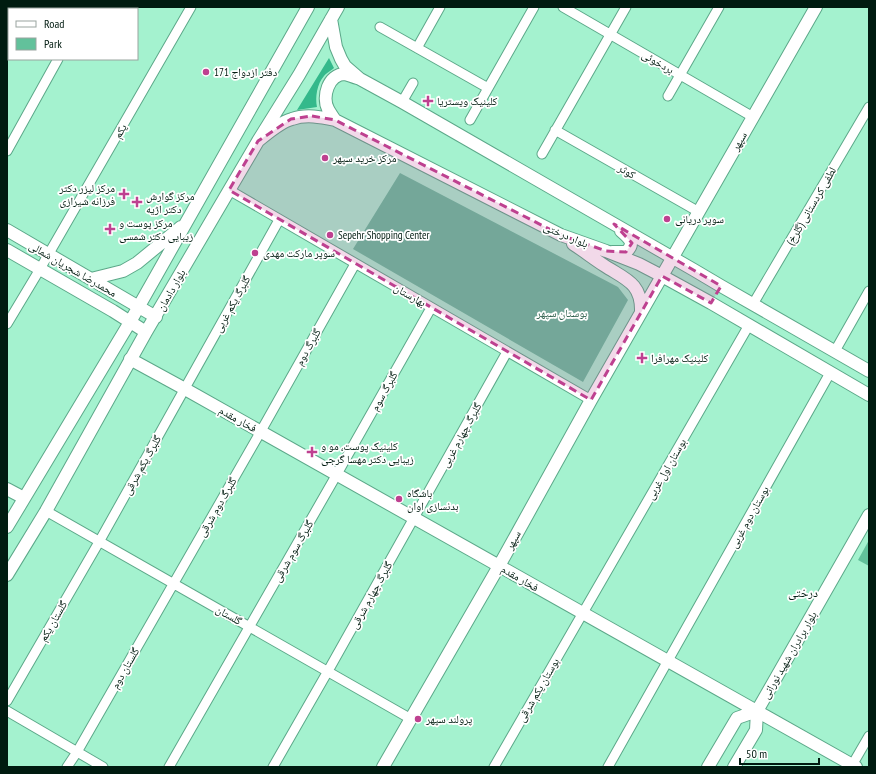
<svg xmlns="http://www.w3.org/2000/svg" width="876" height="774" viewBox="0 0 876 774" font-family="'PT Sans Narrow','Noto Naskh Arabic',sans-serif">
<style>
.green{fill:#62c19b}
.forest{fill:#34b98b}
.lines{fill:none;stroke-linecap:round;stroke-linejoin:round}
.street-casing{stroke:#5ca889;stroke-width:11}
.secondary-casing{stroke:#5ca889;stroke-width:14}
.street{stroke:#fff;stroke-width:9}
.secondary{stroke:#fff;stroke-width:12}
.marked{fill:#be4190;fill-opacity:0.2;stroke:#be4190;stroke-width:3;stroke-dasharray:8 5;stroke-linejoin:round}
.poi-dot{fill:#be4190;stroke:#fff;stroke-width:1.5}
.labels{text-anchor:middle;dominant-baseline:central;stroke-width:3.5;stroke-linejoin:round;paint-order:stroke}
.street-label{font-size:11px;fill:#001b10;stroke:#fff}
.poi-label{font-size:11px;fill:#001b10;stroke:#fff;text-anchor:start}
.park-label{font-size:11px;fill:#295c48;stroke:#fff}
.neighbourhood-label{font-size:12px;fill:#001b10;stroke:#fff}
</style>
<rect width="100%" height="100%" fill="#a4f2cf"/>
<path class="green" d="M 400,173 L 618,287 L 628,300 L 583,382 L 353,249 Z
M 869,540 L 869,566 L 858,560 Z"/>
<path class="forest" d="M 329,58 L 334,68 C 331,71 326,73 324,76 C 317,84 315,97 317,107 L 297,110 Z"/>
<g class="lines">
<defs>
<path id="street" d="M 563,7 L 753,117
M 86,9 L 87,7
M 380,27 L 488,88
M 417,48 L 440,7
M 668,96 L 719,7
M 402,102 L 413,83
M 470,120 L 534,7
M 555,130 L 699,212
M 7,151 L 58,59
M 542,154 L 626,7
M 229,190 L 591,400
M 753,304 L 869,107
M 7,324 L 40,269 L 191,7
M 835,351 L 869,291
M 46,511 L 411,719
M 7,701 L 99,542 L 279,220
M 7,711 L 103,767
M 67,767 L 77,752 L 261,431 L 355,264
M 169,767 L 337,474 L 431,308
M 273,767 L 328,671 L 507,352
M 494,767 L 749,325
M 608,767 L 830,373
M 851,767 L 869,736"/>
<path id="secondary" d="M 331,19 L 336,47 L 341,59 L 345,66 L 360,79 L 402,102 L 614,224 L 694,270 L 721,286 L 869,371
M 335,120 C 333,117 330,113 328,109 C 322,97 328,74 345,74 C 349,75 353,77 357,78
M 258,141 C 267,134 280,122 292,119 C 306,114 321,117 335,120 L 561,235 L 606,251 L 639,264 L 662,276 L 711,303 L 869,395
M 7,230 L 156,317
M 573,244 C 584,251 594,259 605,266 C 625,279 642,283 641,312
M 7,250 L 113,311 L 146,332
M 612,252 L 626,252 C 636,243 629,238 621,231
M 91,279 L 123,271 L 137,263 L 181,227
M 130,359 L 185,389 L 856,767
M 7,489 L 24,498
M 7,527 L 130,322 L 308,7
M 7,575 L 46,511 L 146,332 L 258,141 L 299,75 L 338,7
M 383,767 L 499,566 L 591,400 L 816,7
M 708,767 L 737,718 L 757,711
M 734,767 L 756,730 L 757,711 L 869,515"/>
</defs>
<use href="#street" class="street-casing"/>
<use href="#secondary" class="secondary-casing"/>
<use href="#street" class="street"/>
<use href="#secondary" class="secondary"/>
</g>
<path class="marked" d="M 312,116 L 335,120 L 561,235 L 606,251 L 626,252 L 632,243 L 614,224 L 721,286 L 711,303 L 662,276 L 591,400 L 229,190 L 258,141 L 291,119 Z"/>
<g class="poi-dot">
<circle cx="206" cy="72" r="4"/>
<path d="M426 95h4v4h4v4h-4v4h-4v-4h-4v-4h4z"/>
<circle cx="325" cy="158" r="4"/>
<path d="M122 188h4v4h4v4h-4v4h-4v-4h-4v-4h4z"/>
<path d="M135 196h4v4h4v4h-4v4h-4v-4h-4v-4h4z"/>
<circle cx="667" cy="219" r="4"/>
<path d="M108 223h4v4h4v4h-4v4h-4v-4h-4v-4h4z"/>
<circle cx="330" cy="235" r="4"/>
<circle cx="255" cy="253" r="4"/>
<path d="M640 352h4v4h4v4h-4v4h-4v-4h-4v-4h4z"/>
<path d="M310 446h4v4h4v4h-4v4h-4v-4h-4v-4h4z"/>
<circle cx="399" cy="499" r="4"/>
<circle cx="418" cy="719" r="4"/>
</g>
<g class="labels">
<g class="street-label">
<text transform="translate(658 62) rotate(30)">بردخوئی</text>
<text transform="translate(120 131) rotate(-60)">یکم</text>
<text transform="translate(739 141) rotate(-60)">سپهر</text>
<text transform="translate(627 171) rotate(30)">کوثر</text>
<text transform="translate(811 206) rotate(-60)">لطفی کردستانی (گلرخ)</text>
<text transform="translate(566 235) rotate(23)">بلوار درختی</text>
<text transform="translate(73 269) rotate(30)">محمدرضا شجریان شمالی</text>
<text transform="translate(171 290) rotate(-60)">بلوار دادمان</text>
<text transform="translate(410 295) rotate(30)">بهارستان</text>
<text transform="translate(232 304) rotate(-61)">گلبرگ یکم غربی</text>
<text transform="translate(308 347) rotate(-61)">گلبرگ دوم</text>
<text transform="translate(384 391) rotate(-61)">گلبرگ سوم</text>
<text transform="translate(238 419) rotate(29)">فخار مقدم</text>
<text transform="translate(461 435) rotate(-61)">گلبرگ چهارم غربی</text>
<text transform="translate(142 465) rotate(-61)">گلبرگ یکم شرقی</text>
<text transform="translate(666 469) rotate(-60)">بوستان اول غربی</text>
<text transform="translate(217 507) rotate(-60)">گلبرگ دوم شرقی</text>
<text transform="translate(749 517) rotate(-61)">بوستان دوم غربی</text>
<text transform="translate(513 540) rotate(-61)">سپهر</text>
<text transform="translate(293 551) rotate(-60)">گلبرگ سوم شرقی</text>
<text transform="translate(520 578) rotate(30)">فخار مقدم</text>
<text transform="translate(371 595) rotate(-61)">گلبرگ چهارم شرقی</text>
<text transform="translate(229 615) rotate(30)">گلستان</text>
<text transform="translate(53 621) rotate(-60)">گلستان یکم</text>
<text transform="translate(789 655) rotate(-60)">بلوار برادران شهید نورانی</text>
<text transform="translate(125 668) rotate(-60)">گلستان دوم</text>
<text transform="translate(538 690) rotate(-60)">بوستان یکم شرقی</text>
</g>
<g class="poi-label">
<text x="214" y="72">دفتر ازدواج 171</text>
<text x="437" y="101">کلینیک ویستریا</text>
<text x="333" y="158">مرکز خرید سپهر</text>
<text x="115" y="188" text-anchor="end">مرکز لیزر دکتر<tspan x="115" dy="13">فرزانه شیرازی</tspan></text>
<text x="146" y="196">مرکز گوارش<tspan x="146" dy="13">دکتر اژیه</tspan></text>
<text x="675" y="219">سوپر دریانی</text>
<text x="119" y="223">مرکز پوست و<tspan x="119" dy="13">زیبایی دکتر شمسی</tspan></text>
<text x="338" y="235">Sepehr Shopping Center</text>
<text x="263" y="253">سوپر مارکت مهدی</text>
<text x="651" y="358">کلینیک مهرافرا</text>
<text x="321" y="446">کلینیک پوست، مو و<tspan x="321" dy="13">زیبایی دکتر مهسا گرجی</tspan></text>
<text x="407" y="493">باشگاه<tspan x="407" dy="13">بدنسازی اوان</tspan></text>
<text x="426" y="719">پرولند سپهر</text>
</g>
<g class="park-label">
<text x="562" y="313">بوستان سپهر</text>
</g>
<g class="neighbourhood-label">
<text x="803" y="592">درختی</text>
</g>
</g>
<rect width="876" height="774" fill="none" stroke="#001b10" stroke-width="16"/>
<rect x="8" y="8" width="130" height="52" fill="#ffffff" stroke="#99a49f"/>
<rect x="16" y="21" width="20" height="6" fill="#ffffff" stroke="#99a49f"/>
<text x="44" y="28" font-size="12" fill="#001b10">Road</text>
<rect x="16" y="38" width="20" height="12" fill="#62c19b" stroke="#99a49f"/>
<text x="44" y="48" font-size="12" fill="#001b10">Park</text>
<path d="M740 758v6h79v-6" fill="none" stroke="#001b10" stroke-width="2"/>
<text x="746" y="758" font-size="12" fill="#001b10" stroke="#ffffff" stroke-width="3" paint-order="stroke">50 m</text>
</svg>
